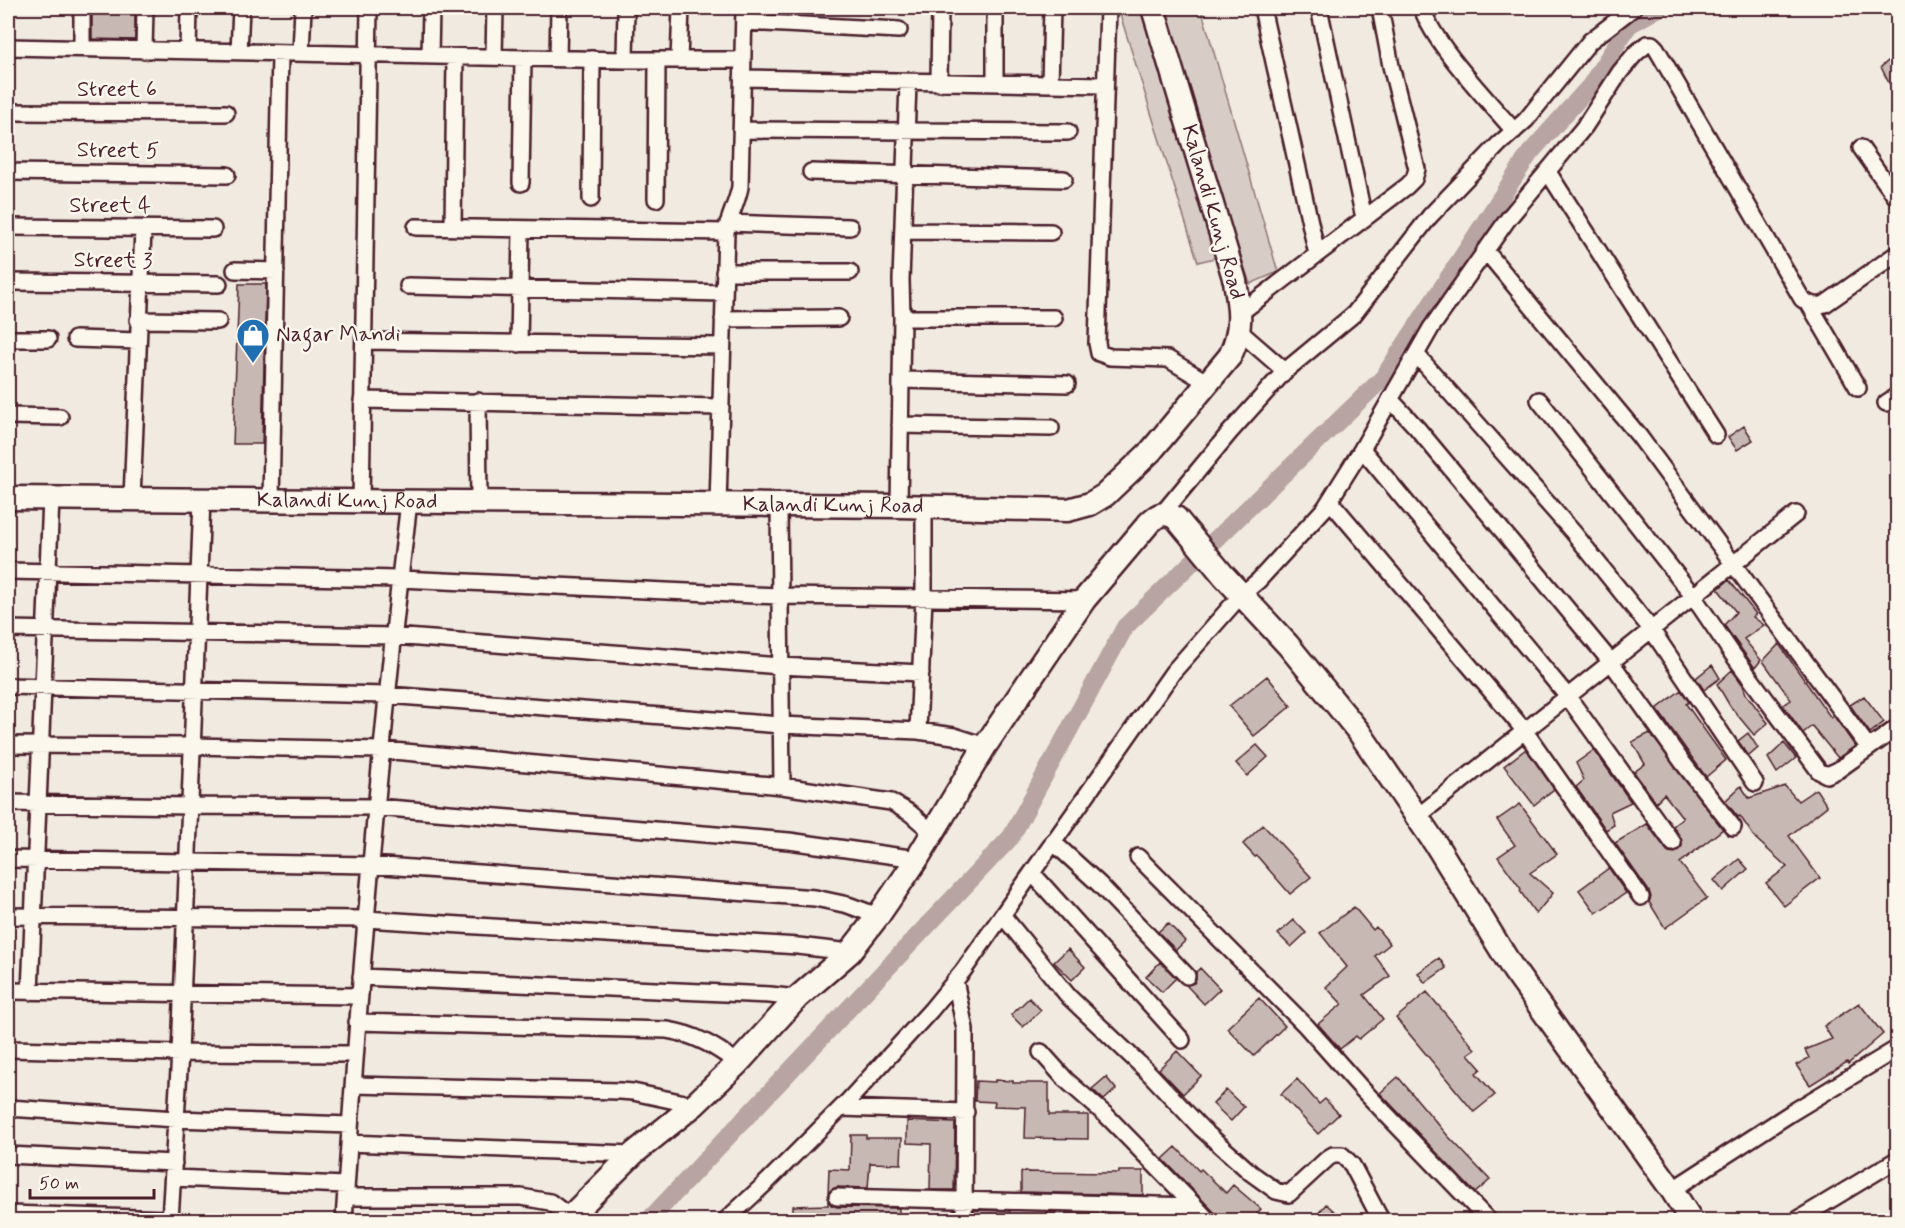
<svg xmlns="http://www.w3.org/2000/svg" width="1905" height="1228" viewBox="0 0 1905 1228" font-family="Mynerve,sans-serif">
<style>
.green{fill:#d8ccc6;stroke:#917678;stroke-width:1.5}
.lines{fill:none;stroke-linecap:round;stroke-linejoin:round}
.canal{stroke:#b8a4a2;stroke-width:18}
.building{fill:#c8b8b3;stroke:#4a1f2b;stroke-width:1.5}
.street-casing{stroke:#4a1f2b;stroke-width:20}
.secondary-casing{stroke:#4a1f2b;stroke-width:27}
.street{stroke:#fbf7ec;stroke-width:15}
.secondary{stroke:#fbf7ec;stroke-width:22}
.labels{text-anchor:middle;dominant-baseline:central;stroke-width:5;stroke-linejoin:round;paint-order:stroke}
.street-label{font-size:22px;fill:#4a1f2b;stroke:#fbf7ec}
.poi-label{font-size:22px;fill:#4a1f2b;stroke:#fbf7ec;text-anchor:start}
</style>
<rect width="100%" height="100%" fill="#f0eae0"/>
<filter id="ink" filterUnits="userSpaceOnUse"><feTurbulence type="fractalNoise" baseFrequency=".0167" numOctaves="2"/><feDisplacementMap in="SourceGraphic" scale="12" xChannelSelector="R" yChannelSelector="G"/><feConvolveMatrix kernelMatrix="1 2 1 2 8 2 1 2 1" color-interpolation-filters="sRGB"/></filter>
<g filter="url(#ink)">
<path class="green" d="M 1118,8 L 1146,8 L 1223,256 L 1198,262 Z
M 1160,8 L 1201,8 L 1278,272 L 1250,284 Z"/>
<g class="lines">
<path class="canal" d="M 649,1220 L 1011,837 L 1125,627 L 1383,378 L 1530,153 L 1590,86 L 1629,25 L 1659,8"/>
</g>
<path class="building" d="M 92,8 L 135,8 L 135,40 L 92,39 Z
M 1893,57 L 1898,65 L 1898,76 L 1889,83 L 1881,67 Z
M 239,284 L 266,284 L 262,444 L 233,444 Z
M 1744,426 L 1753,440 L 1737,450 L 1728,437 Z
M 1729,580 L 1756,614 L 1753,617 L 1764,625 L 1744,639 L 1761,660 L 1755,668 L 1724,625 L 1736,612 L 1718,589 Z
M 1779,644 L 1831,718 L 1834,716 L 1855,746 L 1838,758 L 1812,726 L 1803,733 L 1783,705 L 1791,700 L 1763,661 Z
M 1712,665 L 1720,678 L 1704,690 L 1696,678 Z
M 1732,670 L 1743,685 L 1746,694 L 1768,723 L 1754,735 L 1730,706 L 1717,684 Z
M 1267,676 L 1291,706 L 1254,736 L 1229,706 Z
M 1681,690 L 1689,702 L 1686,704 L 1726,760 L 1706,777 L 1657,709 Z
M 1864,696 L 1884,722 L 1870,733 L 1850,705 Z
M 1650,733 L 1723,829 L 1680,863 L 1707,898 L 1665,928 L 1649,902 L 1651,897 L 1649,891 L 1615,843 L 1647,824 L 1668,852 L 1675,853 L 1682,846 L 1681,838 L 1673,826 L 1683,818 L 1664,794 L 1656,802 L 1634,772 L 1645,764 L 1632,742 Z
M 1748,733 L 1758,748 L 1749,756 L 1738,741 Z
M 1784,743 L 1796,758 L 1777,773 L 1768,758 Z
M 1257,745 L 1268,757 L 1247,776 L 1236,763 Z
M 1526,749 L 1554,789 L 1534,805 L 1504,766 Z
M 1594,750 L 1631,802 L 1610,812 L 1614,825 L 1606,830 L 1576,787 L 1584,780 L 1576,763 Z
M 1741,786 L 1749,798 L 1785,786 L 1798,801 L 1816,789 L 1827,806 L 1789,836 L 1820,878 L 1784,906 L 1766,883 L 1787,867 L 1755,838 L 1740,816 L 1738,817 L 1725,801 Z
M 1520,804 L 1557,854 L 1530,873 L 1553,893 L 1536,914 L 1520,891 L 1521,889 L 1498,857 L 1515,845 L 1497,820 Z
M 1263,825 L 1311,877 L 1290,894 L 1257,856 L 1255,857 L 1243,844 Z
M 1739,859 L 1748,869 L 1723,891 L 1714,880 Z
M 1609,868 L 1626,893 L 1596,913 L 1579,890 Z
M 1354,907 L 1373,930 L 1376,927 L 1390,944 L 1375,956 L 1390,976 L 1364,995 L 1383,1019 L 1359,1039 L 1356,1036 L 1340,1049 L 1318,1024 L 1342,1004 L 1326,987 L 1347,967 L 1320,933 Z
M 1294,920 L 1306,933 L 1291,947 L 1278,934 Z
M 1168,923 L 1185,941 L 1176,950 L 1158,932 Z
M 1068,949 L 1085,967 L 1072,980 L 1054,962 Z
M 1439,958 L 1446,968 L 1425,983 L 1418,973 Z
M 1160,962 L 1176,978 L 1162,992 L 1146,977 Z
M 1200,968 L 1220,989 L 1204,1004 L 1186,985 L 1194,983 L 1196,978 L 1196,972 Z
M 1427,992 L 1475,1049 L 1468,1054 L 1481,1069 L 1476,1073 L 1495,1095 L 1474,1112 L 1396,1018 Z
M 1029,998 L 1041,1010 L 1023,1027 L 1011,1015 Z
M 1259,998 L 1285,1026 L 1254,1056 L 1227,1028 Z
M 1859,1003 L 1883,1034 L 1848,1064 L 1847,1062 L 1810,1085 L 1796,1065 L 1809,1058 L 1805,1050 L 1832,1039 L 1824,1026 Z
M 1177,1051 L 1201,1076 L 1183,1094 L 1159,1069 Z
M 1106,1077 L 1116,1089 L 1104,1100 L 1092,1089 Z
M 1398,1077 L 1448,1136 L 1490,1180 L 1475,1193 L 1380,1093 Z
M 1297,1079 L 1319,1104 L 1325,1099 L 1339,1114 L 1318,1134 L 1281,1094 Z
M 995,1080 L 1013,1081 L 1013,1083 L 1049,1083 L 1049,1115 L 1088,1115 L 1088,1139 L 1025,1138 L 1026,1107 L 994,1106 L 995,1102 L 975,1101 L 976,1081 L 995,1082 Z
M 1226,1090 L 1244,1107 L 1231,1121 L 1213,1104 Z
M 907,1121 L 955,1123 L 954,1190 L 930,1190 L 931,1144 L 907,1143 Z
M 851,1135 L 866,1135 L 866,1138 L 902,1138 L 901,1164 L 870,1163 L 868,1188 L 837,1187 L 832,1189 L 828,1194 L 829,1169 L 850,1170 Z
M 1176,1147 L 1199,1171 L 1201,1169 L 1226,1193 L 1233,1185 L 1261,1209 L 1251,1221 L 1218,1221 L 1215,1213 L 1163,1159 Z
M 1119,1171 L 1143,1171 L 1143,1195 L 1021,1192 L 1021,1172 L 1119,1173 Z
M 828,1199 L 831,1205 L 837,1207 L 899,1208 L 899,1221 L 793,1221 L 793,1206 L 828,1205 Z
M 1326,1204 L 1345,1221 L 1312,1221 Z
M 974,1210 L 1010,1211 L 1010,1221 L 974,1221 Z
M 1047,1212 L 1091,1213 L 1091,1221 L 1047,1221 Z
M 1117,1214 L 1142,1214 L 1142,1221 L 1117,1221 Z"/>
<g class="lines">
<defs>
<path id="street" d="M 995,8 L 995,83
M 1108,8 L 1097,343 L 1099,353 L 1110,357 L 1168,359 L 1208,383
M 1262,8 L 1317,254
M 1319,8 L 1364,218
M 1422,8 C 1434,45 1487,99 1514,131
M 744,22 L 899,30
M 8,47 L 625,60 L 742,60
M 82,48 L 82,8
M 144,51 L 145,8
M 188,51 L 189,8
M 239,52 L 241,8
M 301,53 L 303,8
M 430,56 L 431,8
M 494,57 L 495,8
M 558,59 L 559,8
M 625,60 L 626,8
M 679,60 L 681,8
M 742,78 L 1105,85
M 939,83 L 940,8
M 1050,84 L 1052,8
M 8,112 L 226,113
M 741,130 L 1068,132
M 1861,148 L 1898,200
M 8,172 L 227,175
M 811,172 L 1064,179
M 1548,172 L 1716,435
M 521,183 L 523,58
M 591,199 L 592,59
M 656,199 L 657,60
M 728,223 L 850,227
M 8,227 L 213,229
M 416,227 L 726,232
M 453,228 L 455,57
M 903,231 L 1051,232
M 1485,250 L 1639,436 L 1869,748
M 235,270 L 276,271
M 724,272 L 850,272
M 8,282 L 219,284
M 408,286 L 724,293
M 1809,304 L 1858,388
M 1240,313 L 1407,186 L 1414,179 L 1417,169 L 1391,66 L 1380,8
M 902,318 L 1054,318
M 723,319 L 839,318
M 138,320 L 218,321
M 1239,331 L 1285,371
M 8,339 L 48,339
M 75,339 L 138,341
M 364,341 L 722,346
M 519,344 L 521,229
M 1416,354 L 1573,532 L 1651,629 L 1755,783
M 901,380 L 1067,384
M 1390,399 L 1417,428 L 1457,476 L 1611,662 L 1683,763 L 1733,827
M 362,400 L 721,407
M 1539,400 L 1693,596 L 1731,652 L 1819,771 L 1827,775 L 1838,770 L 1898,727
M 478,401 L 479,503
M 1886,403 L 1898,395
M 8,416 L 60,417
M 900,425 L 1051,428
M 1362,449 L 1568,697 L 1673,843
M 132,499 L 143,229
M 271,501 L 280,53
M 1330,501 L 1524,730 L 1641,897
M 361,502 L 369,8
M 718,505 L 726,232 C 729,217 737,203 740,187 L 744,8
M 779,506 L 782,786
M 899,506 L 902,318 L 901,280 L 908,83
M 1162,514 L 1230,432 L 1285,371 L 1354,314 L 1430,216 L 1499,144 L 1526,120 L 1590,41 L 1633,8
M 8,571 L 400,579 L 779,596 L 1084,600
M 8,629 L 393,636 L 780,666 L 921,673
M 8,686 L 387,695 L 781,725 L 918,731 L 954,736 L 985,746
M 918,731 L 924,598 L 924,507
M 8,745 L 192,746 L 382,750 L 782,786 L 891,802 L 910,813 L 933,833
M 8,803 L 190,806 L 376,807 L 789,841 L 917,859
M 1417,817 L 1796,514
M 1053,842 L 1099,884 L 1187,976
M 1138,857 L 1306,1026 L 1361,1088 L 1488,1220
M 8,859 L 371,865 L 815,898 L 848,905 L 878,916
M 1033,874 L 1182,1040
M 8,916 L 366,919 L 798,946 L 850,952
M 1003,916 L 1069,997 L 1149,1073 L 1201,1128 L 1251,1173 L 1276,1191 L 1289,1194 L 1328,1158 L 1333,1155 L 1342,1155 L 1352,1165 L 1381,1220
M 361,977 L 770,995 L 797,998
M 955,980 L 965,1029 L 965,1048 L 964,1220
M 8,991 L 359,996
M 30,992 L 51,499
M 357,1022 L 667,1030 C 695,1034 716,1047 738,1063
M 8,1049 L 180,1053 L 355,1054
M 1041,1052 L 1066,1080 L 1107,1116 L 1195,1206 L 1208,1220
M 353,1085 L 620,1091 L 633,1092 L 694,1105
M 8,1108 L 176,1119 L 350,1125
M 841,1108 L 966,1112
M 349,1143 L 633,1154
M 8,1155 L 174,1163
M 173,1178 L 346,1185
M 1672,1190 L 1791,1113 L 1898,1048
M 346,1197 L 521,1197 L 550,1202 L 570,1217
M 837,1197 L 1195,1206
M 8,1214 L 170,1219
M 170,1220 L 180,1053 L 202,500
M 344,1220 C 359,980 380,741 409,502
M 726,1220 L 768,1181 L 849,1100 L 931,1010 L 963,971 L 1173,672 L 1241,595 L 1258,581 L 1325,508 L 1362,449 L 1431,328 L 1508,219 L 1585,126 L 1620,72 L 1635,54 L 1647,44 L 1652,44 L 1656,48 L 1802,299 C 1810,305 1816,307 1825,304 L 1898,253
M 1797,1220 L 1898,1159"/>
<g id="secondary">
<path id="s1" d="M 8,498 L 899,506 L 1068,510 L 1090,504 L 1105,495 L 1151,451 L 1230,356 C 1243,329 1240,310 1235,281 L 1153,8"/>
<path d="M 567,1220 L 633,1154 L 694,1105 L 738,1063 L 797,998 L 850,952 L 878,916 L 917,859 L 985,746 L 1084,600 L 1149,523 C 1158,514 1165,511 1176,518 L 1224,576 L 1288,645 L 1359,732 L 1437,846 L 1513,969 L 1672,1190 L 1691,1220"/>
</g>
</defs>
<use href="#street" class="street-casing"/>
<use href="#secondary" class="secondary-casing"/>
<use href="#street" class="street"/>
<use href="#secondary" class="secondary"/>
</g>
</g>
<defs>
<symbol id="shop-pin" viewBox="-11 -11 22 30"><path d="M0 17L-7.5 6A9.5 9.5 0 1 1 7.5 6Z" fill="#1f6fb2" stroke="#fbf7ec"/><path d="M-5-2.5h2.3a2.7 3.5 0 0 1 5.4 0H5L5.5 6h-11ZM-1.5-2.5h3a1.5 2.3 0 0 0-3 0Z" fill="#fff"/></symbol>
</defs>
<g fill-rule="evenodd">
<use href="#shop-pin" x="234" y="316" width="38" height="52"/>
</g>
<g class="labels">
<g class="street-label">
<text x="117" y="90">Street 6</text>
<text transform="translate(118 151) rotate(1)">Street 5</text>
<text x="110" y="206">Street 4</text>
<text transform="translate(1213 212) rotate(74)">Kalandi Kunj Road</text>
<text transform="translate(113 261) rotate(1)">Street 3</text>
<text stroke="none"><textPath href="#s1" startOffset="339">Kalandi Kunj Road</textPath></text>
<text stroke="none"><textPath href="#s1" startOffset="825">Kalandi Kunj Road</textPath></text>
</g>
<g class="poi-label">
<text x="276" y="335">Nagar Mandi</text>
</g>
</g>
<rect width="1905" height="1228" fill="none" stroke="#fbf7ec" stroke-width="30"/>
<rect x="15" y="15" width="1875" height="1198" fill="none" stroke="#4a1f2b" stroke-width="2" filter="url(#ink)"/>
<path d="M30 1189v9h124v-9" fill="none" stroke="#4a1f2b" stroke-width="3"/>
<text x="39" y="1189" font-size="18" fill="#4a1f2b" stroke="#fbf7ec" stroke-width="4.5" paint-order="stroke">50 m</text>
</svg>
